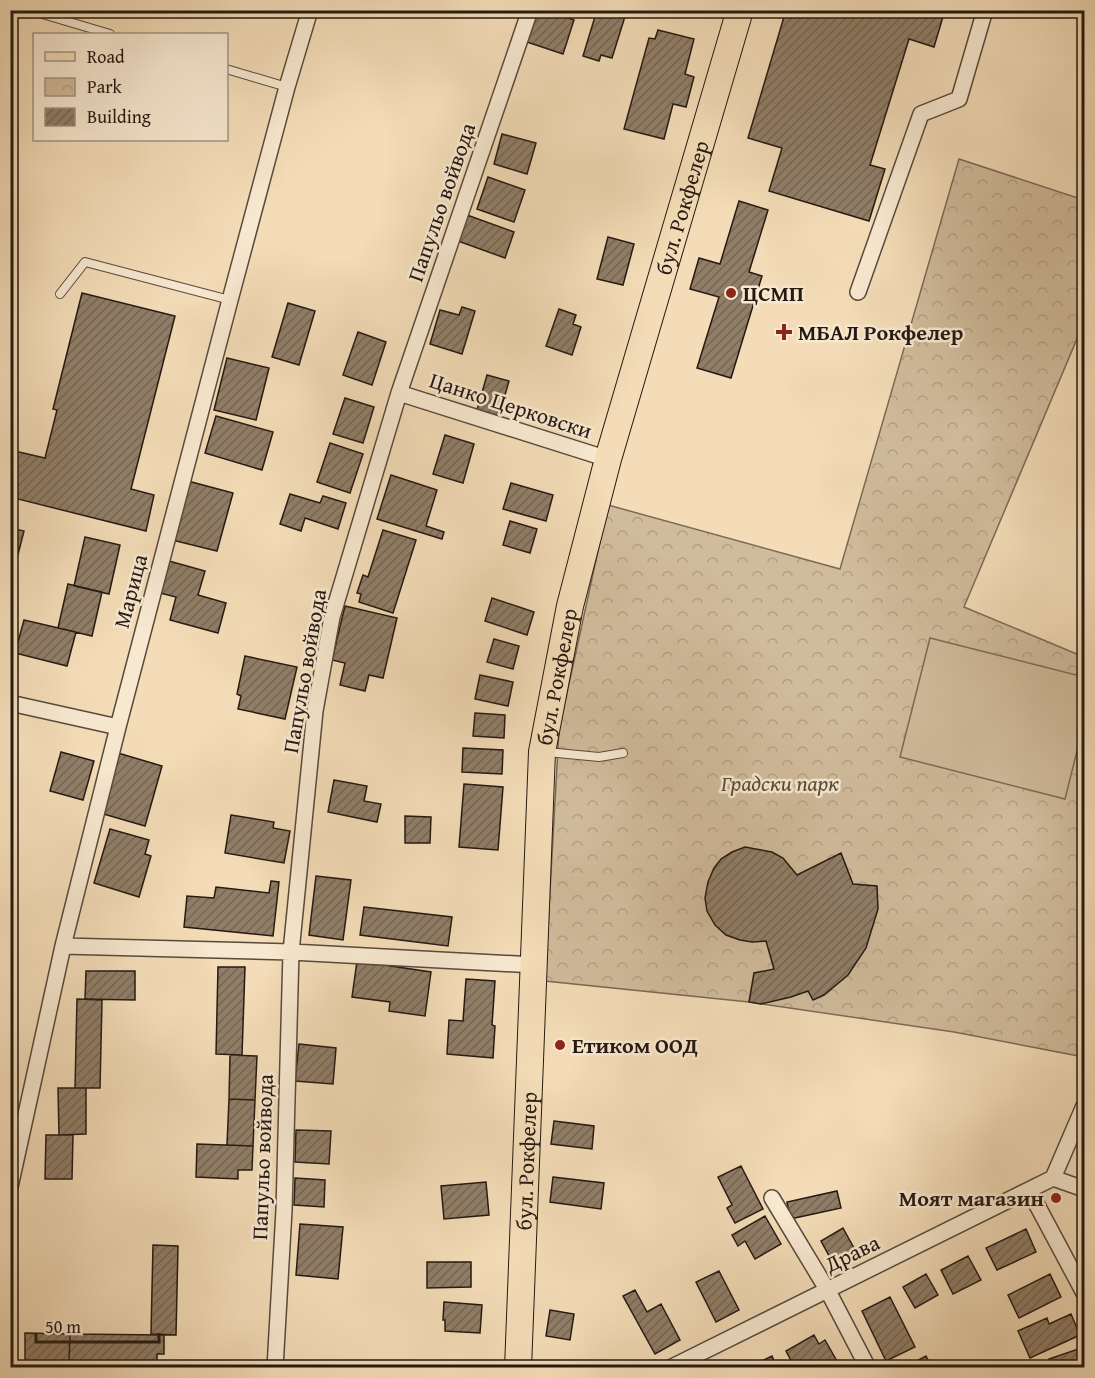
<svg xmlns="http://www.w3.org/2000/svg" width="1095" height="1378" viewBox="0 0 1095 1378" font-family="'Gentium Book Plus',serif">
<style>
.park{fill:url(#park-crowns);stroke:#7a6a56;stroke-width:1.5}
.garden{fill:#d0bb9b;stroke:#7a6a56;stroke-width:1.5}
.building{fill:url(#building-hatch);stroke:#251912;stroke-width:1.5}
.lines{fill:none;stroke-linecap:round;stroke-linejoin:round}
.service-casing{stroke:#584a3b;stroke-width:10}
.minor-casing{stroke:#584a3b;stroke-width:18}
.primary-casing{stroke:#251912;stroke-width:28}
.service{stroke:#f7e8d0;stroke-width:8}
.minor{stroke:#f7e8d0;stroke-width:15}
.primary{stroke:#f3dcb7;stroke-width:26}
.poi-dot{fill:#8f2418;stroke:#f7e8d0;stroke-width:2}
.labels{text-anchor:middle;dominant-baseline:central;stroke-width:5;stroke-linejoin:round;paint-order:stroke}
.street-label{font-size:22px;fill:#251912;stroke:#f7e8d0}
.poi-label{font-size:22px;font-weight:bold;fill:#251912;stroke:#f7e8d0;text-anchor:start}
.park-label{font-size:22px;font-style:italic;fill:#584a3b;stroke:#f7e8d0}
</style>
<defs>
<pattern id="park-crowns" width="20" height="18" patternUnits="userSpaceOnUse" patternTransform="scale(1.5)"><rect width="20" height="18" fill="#d0bb9b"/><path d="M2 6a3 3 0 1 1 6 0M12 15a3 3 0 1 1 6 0" fill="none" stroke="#b2a084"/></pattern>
<pattern id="building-hatch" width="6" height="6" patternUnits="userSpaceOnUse" patternTransform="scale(1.5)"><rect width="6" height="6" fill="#907e68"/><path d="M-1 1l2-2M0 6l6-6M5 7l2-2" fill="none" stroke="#756654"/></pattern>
</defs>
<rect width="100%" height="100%" fill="#f3dcb7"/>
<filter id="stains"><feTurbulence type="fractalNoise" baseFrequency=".00333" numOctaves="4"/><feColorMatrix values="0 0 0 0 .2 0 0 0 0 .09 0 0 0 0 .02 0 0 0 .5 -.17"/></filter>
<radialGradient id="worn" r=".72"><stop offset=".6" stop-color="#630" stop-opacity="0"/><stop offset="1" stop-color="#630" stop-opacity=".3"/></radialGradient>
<path class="park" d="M 959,159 L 1084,200 L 1084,322 L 964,607 L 1084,657 L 1084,1057 L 954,1032 L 749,1002 L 545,981 L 559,730 L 608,505 L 840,569 Z"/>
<path class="garden" d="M 930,638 L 1084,677 L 1084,723 L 1065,799 L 900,757 Z"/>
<path class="building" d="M 538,10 L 546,10 L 574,20 L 563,54 L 527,42 Z
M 597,10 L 627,10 L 612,58 L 601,55 L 599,61 L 583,56 Z
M 786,10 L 945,10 L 934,47 L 909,39 L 870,165 L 885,169 L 869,221 L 769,191 L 782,148 L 748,138 Z
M 658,30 L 694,39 L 685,74 L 694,77 L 686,107 L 673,104 L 664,139 L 624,129 L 649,38 L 655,39 Z
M 502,134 L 536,143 L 527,174 L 494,164 Z
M 488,177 L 525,190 L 514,222 L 477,209 Z
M 739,201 L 768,210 L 749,272 L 762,276 L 731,378 L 697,368 L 719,297 L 690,289 L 699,258 L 720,264 Z
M 467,215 L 514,232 L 505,258 L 458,241 Z
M 608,237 L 634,244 L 623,285 L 597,279 Z
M 82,293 L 175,316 L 131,489 L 154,495 L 146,531 L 10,497 L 10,450 L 45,458 L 57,410 L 53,409 Z
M 288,303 L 315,311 L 299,365 L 272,357 Z
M 462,307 L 475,311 L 462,354 L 430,344 L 440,310 L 459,315 Z
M 559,309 L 576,315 L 573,324 L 581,327 L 572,355 L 546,346 Z
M 358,332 L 386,342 L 372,385 L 343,375 Z
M 227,358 L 269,368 L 256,420 L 214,410 Z
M 487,375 L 509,381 L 497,423 L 475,417 Z
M 345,398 L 374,407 L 363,443 L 333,434 Z
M 216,416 L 273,432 L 262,470 L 205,453 Z
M 445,435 L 474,444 L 463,483 L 433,474 Z
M 330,443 L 363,454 L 350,493 L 317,482 Z
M 391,475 L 437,490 L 426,526 L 444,532 L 442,539 L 377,519 Z
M 188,481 L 233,493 L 217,551 L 172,540 Z
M 511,483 L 553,495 L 546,521 L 503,509 Z
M 290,494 L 320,503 L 323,496 L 346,503 L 338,529 L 305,518 L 301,531 L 280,524 Z
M 510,521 L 537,529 L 530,553 L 503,545 Z
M 10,528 L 24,531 L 11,582 L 10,581 Z
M 383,530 L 416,540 L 393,613 L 359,602 L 361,594 L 357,593 L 363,575 L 368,577 Z
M 85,537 L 120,545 L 109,594 L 74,586 Z
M 169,561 L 205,571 L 198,595 L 226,603 L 218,633 L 170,620 L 176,597 L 160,593 Z
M 68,584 L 102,592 L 92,636 L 58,628 Z
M 492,598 L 534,612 L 527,635 L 485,621 Z
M 345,606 L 397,618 L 383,678 L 369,675 L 365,691 L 340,685 L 345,663 L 332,660 Z
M 24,620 L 76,632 L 67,666 L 15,653 Z
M 494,639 L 519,646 L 513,669 L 487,662 Z
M 245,656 L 297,667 L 285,719 L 238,709 L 241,696 L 237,694 Z
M 480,675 L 513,682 L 508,706 L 475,699 Z
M 475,713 L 505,715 L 504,738 L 473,736 Z
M 463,748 L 503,750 L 502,774 L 462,772 Z
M 61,752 L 94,761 L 83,800 L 50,791 Z
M 118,753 L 162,766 L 145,826 L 100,813 Z
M 334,780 L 367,786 L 364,801 L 381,804 L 377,822 L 328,812 Z
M 464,784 L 503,787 L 498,850 L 459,847 Z
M 231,815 L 274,822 L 273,828 L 290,831 L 284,863 L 225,853 Z
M 405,816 L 431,817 L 430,843 L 405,843 Z
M 110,829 L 149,840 L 145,854 L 151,856 L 139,897 L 94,883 Z
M 745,847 L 772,852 L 783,858 L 797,875 L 841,853 L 853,884 L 877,886 L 878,909 L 866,948 L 848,975 L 824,995 L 813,1000 L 808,991 L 791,997 L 761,1004 L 749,1002 L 754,973 L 774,969 L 766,941 L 752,942 L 740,940 L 726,935 L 715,925 L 707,911 L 705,898 L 708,882 L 714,868 L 721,859 L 732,852 Z
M 316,876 L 351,880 L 343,940 L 309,935 Z
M 271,881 L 279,882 L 273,936 L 184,927 L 187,896 L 214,898 L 216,887 L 269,893 Z
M 364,907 L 452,917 L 448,946 L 360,935 Z
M 357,961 L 431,972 L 425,1016 L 389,1011 L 390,1002 L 352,997 Z
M 218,967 L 245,967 L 242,1055 L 216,1054 Z
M 86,971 L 135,971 L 135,1000 L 85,999 Z
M 466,979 L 495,981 L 492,1025 L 495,1026 L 493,1058 L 447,1054 L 449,1020 L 463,1021 Z
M 77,999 L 102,1000 L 100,1088 L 75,1088 Z
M 299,1044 L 336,1048 L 333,1084 L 295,1081 Z
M 230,1055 L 257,1056 L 255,1100 L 229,1099 Z
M 58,1088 L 86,1088 L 86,1134 L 59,1135 Z
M 229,1099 L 255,1100 L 253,1146 L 227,1145 Z
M 554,1121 L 594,1126 L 592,1149 L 551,1144 Z
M 296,1130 L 331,1131 L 329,1164 L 295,1162 Z
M 46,1135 L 73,1135 L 72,1179 L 45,1179 Z
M 197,1144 L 253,1146 L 252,1170 L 238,1170 L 238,1179 L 196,1177 Z
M 741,1166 L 763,1209 L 735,1223 L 727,1208 L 732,1205 L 718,1177 Z
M 553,1177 L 604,1183 L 601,1209 L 550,1202 Z
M 295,1178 L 325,1180 L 324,1207 L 294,1205 Z
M 486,1182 L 489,1215 L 444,1219 L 441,1186 Z
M 837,1191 L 841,1208 L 790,1219 L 787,1202 Z
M 765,1216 L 781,1244 L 755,1259 L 745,1241 L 738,1246 L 732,1235 Z
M 300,1224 L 343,1227 L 338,1279 L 296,1275 Z
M 843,1228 L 855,1250 L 833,1263 L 821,1241 Z
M 1026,1229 L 1036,1252 L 997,1270 L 986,1248 Z
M 153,1245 L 178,1246 L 176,1335 L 151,1334 Z
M 968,1256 L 981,1280 L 953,1294 L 941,1270 Z
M 427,1262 L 471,1262 L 471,1287 L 427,1288 Z
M 719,1271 L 739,1310 L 716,1322 L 696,1282 Z
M 926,1274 L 938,1295 L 915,1308 L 903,1287 Z
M 1050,1274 L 1061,1297 L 1019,1318 L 1008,1295 Z
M 635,1290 L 647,1312 L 661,1304 L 680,1340 L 655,1354 L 623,1296 Z
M 890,1297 L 915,1347 L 886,1361 L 862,1311 Z
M 444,1302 L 482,1305 L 480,1333 L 445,1331 L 445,1320 L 443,1320 Z
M 550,1310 L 574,1314 L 570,1340 L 546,1336 Z
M 1071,1314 L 1080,1335 L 1030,1358 L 1018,1331 L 1047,1318 L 1049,1324 Z
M 25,1333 L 70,1334 L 69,1362 L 25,1361 Z
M 70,1334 L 164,1335 L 164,1354 L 157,1354 L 157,1362 L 69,1362 Z
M 814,1335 L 819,1344 L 825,1340 L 838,1363 L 830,1368 L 795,1368 L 786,1351 Z
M 1084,1347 L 1084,1368 L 1052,1368 L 1049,1359 Z
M 772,1356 L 777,1368 L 747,1368 Z
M 926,1356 L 932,1368 L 903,1368 Z"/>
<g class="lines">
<defs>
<path id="service" d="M 29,10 L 110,34
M 226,69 L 287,87
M 60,294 L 85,262 L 230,300
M 547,752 L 599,757 L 623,753"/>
<path id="minor" d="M 858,292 L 921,114 L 959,99 L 985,10
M 399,393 L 608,459
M 10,703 L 118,727
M 63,946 L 291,952 L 534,965
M 1053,1178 L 1084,1106
M 1053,1178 L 1084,1189
M 10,1187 L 63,946 L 118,727 L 230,300 L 287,87 L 310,10
M 1029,1190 L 1084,1293
M 772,1198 L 828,1291 L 868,1368
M 275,1368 L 284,1210 L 291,952 L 315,711 L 332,617 L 399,393 L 530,10
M 670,1368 L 1053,1178"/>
<g id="primary">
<path id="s1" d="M 518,1368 L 542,752 L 570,606 L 608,459 L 740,10"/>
</g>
</defs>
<use href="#service" class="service-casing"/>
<use href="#minor" class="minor-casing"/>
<use href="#primary" class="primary-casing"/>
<use href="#service" class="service"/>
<use href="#minor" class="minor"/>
<use href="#primary" class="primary"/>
</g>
<g class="poi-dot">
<circle cx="731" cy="293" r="6"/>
<path d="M781 323h6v6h6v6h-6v6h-6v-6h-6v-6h6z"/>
<circle cx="560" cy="1045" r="6"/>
<circle cx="1056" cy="1198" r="6"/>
</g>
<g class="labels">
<g class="street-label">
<text transform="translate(441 202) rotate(-71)">Папульо войвода</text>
<text stroke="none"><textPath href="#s1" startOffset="1179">бул. Рокфелер</textPath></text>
<text transform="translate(511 405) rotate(18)">Цанко Церковски</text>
<text transform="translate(130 591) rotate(-75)">Марица</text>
<text transform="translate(304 671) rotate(-80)">Папульо войвода</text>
<text stroke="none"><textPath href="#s1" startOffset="693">бул. Рокфелер</textPath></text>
<text transform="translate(262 1157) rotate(-88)">Папульо войвода</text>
<text stroke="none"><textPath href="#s1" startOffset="207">бул. Рокфелер</textPath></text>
<text transform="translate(852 1253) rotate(-26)">Драва</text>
</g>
<g class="poi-label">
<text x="743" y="293">ЦСМП</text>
<text x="798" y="332">МБАЛ Рокфелер</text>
<text x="572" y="1045">Етиком ООД</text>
<text x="1044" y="1198" text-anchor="end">Моят магазин</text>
</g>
<g class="park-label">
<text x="780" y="783">Градски парк</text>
</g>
</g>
<rect width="1095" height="1378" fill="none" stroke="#f3dcb7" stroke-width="36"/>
<rect x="12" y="12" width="1071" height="1354" fill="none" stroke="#251912" stroke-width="3"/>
<rect x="18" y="18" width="1059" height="1342" fill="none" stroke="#251912" stroke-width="1.5"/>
<rect x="33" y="33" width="195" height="108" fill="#f7e8d0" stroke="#a39584" stroke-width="1.5"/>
<rect x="45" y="52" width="30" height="9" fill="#f3dcb7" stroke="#a39584" stroke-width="1.5"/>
<text x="87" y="63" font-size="18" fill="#251912">Road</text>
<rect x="45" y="78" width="30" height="18" fill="url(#park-crowns)" stroke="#a39584" stroke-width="1.5"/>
<text x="87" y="93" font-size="18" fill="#251912">Park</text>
<rect x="45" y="108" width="30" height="18" fill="url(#building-hatch)" stroke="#a39584" stroke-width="1.5"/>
<text x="87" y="123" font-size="18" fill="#251912">Building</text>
<path d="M36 1333v9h123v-9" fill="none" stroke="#251912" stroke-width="3"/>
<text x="45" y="1333" font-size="18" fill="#251912" stroke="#f7e8d0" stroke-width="4.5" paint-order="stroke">50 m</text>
<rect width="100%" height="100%" filter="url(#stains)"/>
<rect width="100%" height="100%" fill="url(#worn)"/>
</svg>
